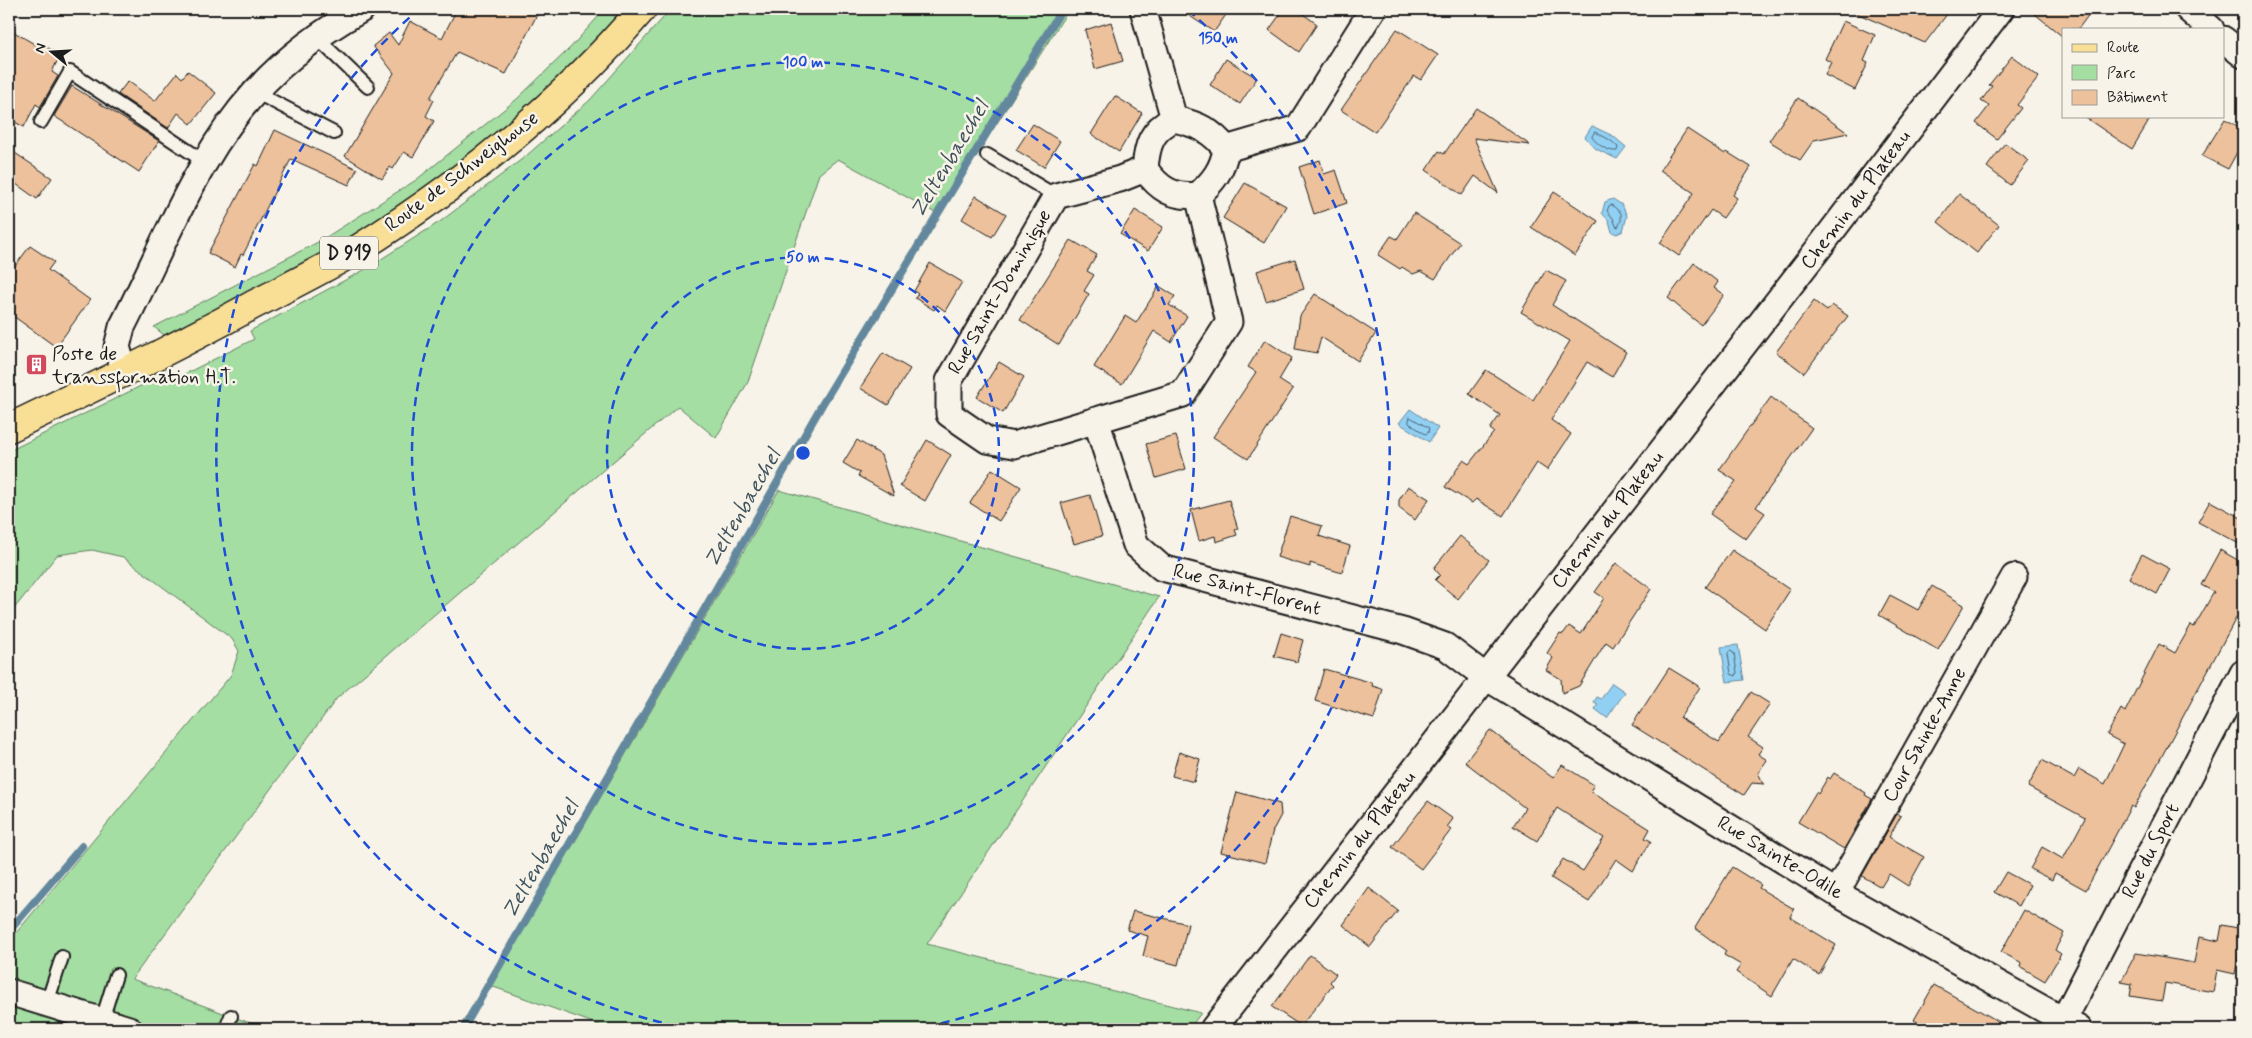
<svg xmlns="http://www.w3.org/2000/svg" width="2252" height="1038" viewBox="0 0 2252 1038" font-family="Mynerve,sans-serif">
<style>
.green{fill:#a4dea3;stroke:#607d60}
.water{fill:#92d0f3;stroke:#63889d}
.lines{fill:none;stroke-linecap:round;stroke-linejoin:round}
.shore{stroke:#4b6472;stroke-width:1}
.stream{stroke:#63889d;stroke-width:8}
.building{fill:#edc19c;stroke:#1c1c1c}
.service-casing{stroke:#1c1c1c;stroke-width:16}
.minor-casing{stroke:#1c1c1c;stroke-width:29}
.primary-casing{stroke:#1c1c1c;stroke-width:31}
.service{stroke:#f7f3e8;stroke-width:12}
.minor{stroke:#f7f3e8;stroke-width:25}
.primary{stroke:#f9df96;stroke-width:28}
.ring{fill:none;stroke:#1d4ed8;stroke-width:2.5;stroke-dasharray:9 6}
.labels{text-anchor:middle;dominant-baseline:central;stroke-width:5;stroke-linejoin:round;paint-order:stroke}
.shield{fill:#f7f3e8;stroke:#5e5c59;stroke-width:1}
.shield-label{font-size:19px;font-weight:bold;fill:#1c1c1c}
.street-label{font-size:20px;fill:#1c1c1c;stroke:#f7f3e8}
.poi-label{font-size:20px;fill:#1c1c1c;stroke:#f7f3e8;text-anchor:start}
.water-label{font-size:21px;font-style:italic;fill:#3f525c;stroke:#f7f3e8}
.centre{fill:#1d4ed8;stroke:#f7f3e8;stroke-width:2.5}
.ring-label{font-size:15px;text-anchor:middle;font-weight:bold;fill:#1d4ed8;stroke:#f7f3e8;stroke-width:5;stroke-linejoin:round;paint-order:stroke}
</style>
<rect width="100%" height="100%" fill="#f7f3e8"/>
<filter id="ink" filterUnits="userSpaceOnUse"><feTurbulence type="fractalNoise" baseFrequency=".02" numOctaves="2"/><feDisplacementMap in="SourceGraphic" scale="10" xChannelSelector="R" yChannelSelector="G"/><feConvolveMatrix kernelMatrix="1 2 1 2 8 2 1 2 1" color-interpolation-filters="sRGB"/></filter>
<g filter="url(#ink)">
<path class="green" d="M 605,9 L 623,9 C 545,100 451,177 348,239 C 289,274 226,304 164,335 L 154,327 L 320,241 L 416,180 L 517,99 L 571,47 Z
M 671,9 L 1069,9 L 939,215 L 838,159 L 819,174 L 748,382 L 716,438 L 678,406 L 337,698 L 132,979 L 266,1029 L 9,1029 L 9,938 L 11,939 L 231,675 L 239,651 L 232,639 L 123,557 L 92,550 L 57,555 L 9,615 L 9,451 L 169,372 L 173,380 L 254,339 L 250,331 L 364,270 L 441,221 L 526,156 L 590,100 Z
M 779,490 L 1159,597 L 927,944 L 1201,1013 L 1189,1029 L 1026,1029 L 1002,1024 L 998,1029 L 610,1029 L 491,986 Z"/>
<path class="water" d="M 1592,126 L 1613,136 L 1626,147 L 1617,159 L 1596,149 L 1585,137 Z
M 1613,199 L 1622,205 L 1627,216 L 1623,231 L 1617,234 L 1612,232 L 1609,221 L 1602,213 L 1605,202 Z
M 1410,409 L 1438,428 L 1429,442 L 1399,423 Z
M 1738,645 L 1744,680 L 1727,682 L 1721,647 Z
M 1612,683 L 1625,692 L 1607,718 L 1595,709 L 1598,704 L 1594,702 L 1597,697 L 1601,699 Z"/>
<g class="lines">
<path class="shore" d="M 1595,132 L 1610,140 L 1618,147 L 1617,151 C 1608,152 1596,144 1592,137 Z
M 1612,205 L 1621,213 L 1621,221 L 1618,227 L 1616,226 L 1613,218 L 1607,211 L 1609,206 Z
M 1410,417 L 1429,428 L 1428,433 L 1425,434 L 1409,423 Z
M 1730,651 L 1734,653 L 1737,673 L 1736,676 L 1731,674 L 1728,654 Z"/>
<path class="stream" d="M 9,931 L 82,846
M 463,1029 L 823,403 L 1062,9"/>
</g>
<path class="building" d="M 457,9 L 540,9 L 506,74 L 457,52 L 430,98 L 434,100 L 426,116 L 434,121 L 413,157 L 404,152 L 393,169 L 390,167 L 382,179 L 345,156 L 394,73 L 373,46 L 389,33 L 398,45 L 410,21 L 442,38 Z
M 1179,9 L 1230,9 L 1214,32 Z
M 1284,9 L 1296,9 L 1317,24 L 1299,52 L 1269,30 Z
M 1847,9 L 1951,9 L 1925,43 Z
M 2029,9 L 2093,9 L 2078,29 L 2063,29 L 2063,37 Z
M 1843,21 L 1875,35 L 1864,61 L 1868,63 L 1855,90 L 1825,75 L 1831,62 L 1825,59 Z
M 1111,22 L 1123,61 L 1095,69 L 1085,30 Z
M 9,29 L 41,48 L 43,45 L 60,55 L 52,72 L 58,76 L 40,107 L 36,104 L 24,127 L 9,119 Z
M 1397,29 L 1438,55 L 1421,80 L 1414,76 L 1375,132 L 1341,110 Z
M 2012,56 L 2039,77 L 2017,105 L 2021,108 L 1997,139 L 1976,123 L 1989,106 L 1981,101 L 1992,86 L 1989,85 Z
M 1226,59 L 1257,78 L 1240,104 L 1210,85 Z
M 188,71 L 216,93 L 191,124 L 178,113 L 168,128 L 118,94 L 128,81 L 155,101 L 177,73 L 182,78 Z
M 72,86 L 159,141 L 139,172 L 54,116 Z
M 1115,96 L 1142,113 L 1119,152 L 1091,134 Z
M 1798,98 L 1848,133 L 1814,140 L 1800,160 L 1769,141 Z
M 1476,108 L 1530,145 L 1474,138 L 1498,193 L 1475,176 L 1462,195 L 1426,170 L 1439,151 L 1444,154 Z
M 2083,116 L 2152,116 L 2132,149 Z
M 2225,119 L 2243,129 L 2243,141 L 2228,169 L 2202,156 Z
M 1033,124 L 1060,141 L 1044,167 L 1016,150 Z
M 1687,129 L 1725,154 L 1727,152 L 1751,167 L 1733,195 L 1737,198 L 1723,218 L 1711,210 L 1679,256 L 1660,243 L 1694,193 L 1660,170 Z
M 275,130 L 357,169 L 349,185 L 291,159 L 243,255 L 241,254 L 235,267 L 208,253 L 255,164 L 258,166 Z
M 2005,143 L 2029,161 L 2010,185 L 1987,167 Z
M 9,149 L 52,178 L 37,199 L 9,179 Z
M 1320,160 L 1324,174 L 1336,170 L 1347,203 L 1314,214 L 1299,167 Z
M 1245,183 L 1286,206 L 1264,243 L 1223,218 Z
M 1554,192 L 1598,221 L 1575,256 L 1531,227 Z
M 1959,194 L 1999,225 L 1977,253 L 1938,222 Z
M 976,196 L 1006,214 L 992,237 L 962,219 Z
M 1135,210 L 1163,227 L 1148,251 L 1120,234 Z
M 1414,213 L 1460,243 L 1435,279 L 1421,271 L 1413,274 L 1402,267 L 1400,269 L 1378,255 L 1391,236 L 1397,239 Z
M 1071,240 L 1097,255 L 1087,271 L 1094,275 L 1084,291 L 1089,294 L 1059,345 L 1020,320 Z
M 30,246 L 54,262 L 48,270 L 90,300 L 56,347 L 9,313 L 9,274 Z
M 1295,259 L 1304,289 L 1266,301 L 1257,271 Z
M 930,263 L 962,282 L 945,311 L 937,305 L 934,310 L 915,298 L 918,294 L 914,291 Z
M 1694,263 L 1718,282 L 1714,288 L 1724,295 L 1701,325 L 1668,298 Z
M 1546,270 L 1566,281 L 1552,305 L 1626,352 L 1612,377 L 1587,362 L 1551,420 L 1571,434 L 1547,470 L 1537,463 L 1503,516 L 1476,499 L 1472,503 L 1445,487 L 1463,460 L 1469,464 L 1494,432 L 1490,429 L 1500,415 L 1469,394 L 1486,370 L 1533,400 L 1570,341 L 1521,312 Z
M 1159,286 L 1175,296 L 1169,305 L 1187,316 L 1171,342 L 1154,331 L 1122,384 L 1094,367 L 1125,316 L 1136,323 Z
M 1315,294 L 1376,333 L 1358,361 L 1321,337 L 1317,353 L 1295,349 L 1300,316 Z
M 1814,301 L 1827,311 L 1832,305 L 1848,316 L 1804,373 L 1776,352 Z
M 1265,340 L 1292,358 L 1279,380 L 1293,389 L 1248,459 L 1213,437 L 1256,372 L 1248,367 Z
M 883,353 L 910,369 L 888,405 L 860,388 Z
M 999,362 L 1024,377 L 1003,413 L 977,397 Z
M 1771,397 L 1812,428 L 1756,507 L 1765,513 L 1746,539 L 1710,514 L 1736,481 L 1719,470 Z
M 1176,436 L 1186,469 L 1156,478 L 1146,444 Z
M 857,440 L 881,455 L 894,496 L 858,476 L 860,473 L 843,463 Z
M 927,440 L 951,455 L 925,501 L 900,486 Z
M 992,469 L 1021,487 L 999,521 L 970,503 Z
M 1408,486 L 1429,499 L 1415,520 L 1399,508 L 1399,500 Z
M 1090,495 L 1102,536 L 1074,544 L 1061,503 Z
M 1229,500 L 1238,529 L 1235,530 L 1237,535 L 1216,542 L 1215,536 L 1199,541 L 1191,510 Z
M 2210,501 L 2243,519 L 2243,546 L 2198,522 Z
M 1290,516 L 1322,526 L 1319,536 L 1350,546 L 1342,573 L 1310,563 L 1310,567 L 1277,557 Z
M 1460,536 L 1489,560 L 1458,599 L 1435,580 L 1440,575 L 1434,568 Z
M 1732,550 L 1790,590 L 1765,629 L 1705,587 Z
M 2220,550 L 2243,563 L 2243,605 L 2134,808 L 2131,806 L 2086,890 L 2055,873 L 2052,880 L 2030,869 L 2042,847 L 2063,859 L 2085,818 L 2028,787 L 2042,760 L 2074,778 L 2079,769 L 2105,784 L 2124,744 L 2107,735 L 2121,709 L 2125,712 L 2159,644 L 2175,653 L 2191,625 L 2194,627 L 2214,592 L 2201,585 Z
M 2142,554 L 2170,569 L 2157,594 L 2129,578 Z
M 1616,563 L 1651,589 L 1613,647 L 1606,642 L 1579,686 L 1562,693 L 1561,679 L 1546,670 L 1553,658 L 1547,653 L 1560,633 L 1563,634 L 1569,626 L 1581,634 L 1604,598 L 1595,592 Z
M 1932,586 L 1964,605 L 1938,650 L 1879,615 L 1890,595 L 1918,610 Z
M 1281,633 L 1303,640 L 1297,662 L 1274,656 Z
M 1669,668 L 1700,687 L 1680,718 L 1719,742 L 1751,692 L 1770,704 L 1748,737 L 1763,747 L 1758,754 L 1767,760 L 1758,773 L 1764,784 L 1752,783 L 1744,795 L 1632,725 Z
M 1324,669 L 1373,683 L 1372,686 L 1383,689 L 1374,719 L 1315,701 Z
M 1490,730 L 1553,778 L 1562,765 L 1594,785 L 1590,791 L 1650,829 L 1645,838 L 1651,841 L 1633,871 L 1616,859 L 1589,902 L 1551,878 L 1563,859 L 1583,871 L 1604,838 L 1557,808 L 1537,841 L 1513,826 L 1525,808 L 1465,762 Z
M 1179,752 L 1200,759 L 1194,782 L 1172,776 Z
M 1834,773 L 1866,793 L 1865,795 L 1872,799 L 1844,849 L 1798,822 L 1816,792 L 1818,794 L 1828,777 L 1830,779 Z
M 1237,792 L 1280,804 L 1281,815 L 1273,830 L 1265,863 L 1221,852 Z
M 1428,801 L 1453,819 L 1447,827 L 1451,830 L 1421,869 L 1392,847 Z
M 1897,814 L 1901,816 L 1889,837 L 1924,857 L 1908,886 L 1889,874 L 1881,887 L 1862,876 Z
M 1732,867 L 1761,885 L 1759,888 L 1794,909 L 1790,917 L 1836,945 L 1819,975 L 1793,959 L 1772,996 L 1736,972 L 1741,965 L 1724,955 L 1726,951 L 1695,928 Z
M 2006,872 L 2030,885 L 2019,906 L 1994,892 Z
M 1369,888 L 1398,911 L 1370,947 L 1343,925 Z
M 2024,910 L 2064,933 L 2055,950 L 2061,954 L 2045,981 L 2021,967 L 2022,963 L 2001,952 Z
M 1133,911 L 1188,924 L 1178,965 L 1143,956 L 1148,936 L 1127,930 Z
M 2222,925 L 2243,929 L 2243,933 L 2235,974 L 2217,970 L 2213,992 L 2165,983 L 2162,1001 L 2130,996 L 2132,984 L 2121,982 L 2136,953 L 2194,963 L 2199,937 L 2219,941 Z
M 1310,955 L 1336,974 L 1330,982 L 1333,985 L 1301,1026 L 1272,1007 Z
M 1934,985 L 1950,994 L 2012,1029 L 1929,1029 L 1914,1020 Z"/>
<g class="lines">
<defs>
<path id="service" d="M 316,37 L 368,87
M 255,92 L 334,133
M 41,122 L 70,72 L 205,162
M 987,155 L 1056,196
M 47,1003 L 62,957
M 102,1020 L 116,975
M 226,1029 L 231,1016"/>
<path id="minor" d="M 1143,9 L 1174,119 C 1151,130 1147,145 1145,169 L 1120,179 L 1056,196 L 949,381 L 949,414 L 987,440 L 1014,445 L 1183,394 L 1229,322 L 1198,195 C 1213,182 1223,169 1226,149 L 1298,128 L 1373,9
M 2188,9 L 2211,29
M 2223,39 L 2243,55
M 1174,119 C 1197,124 1211,130 1226,149
M 1145,169 C 1159,189 1173,198 1198,195
M 125,373 L 117,347 L 122,327 C 158,257 191,172 240,110 C 273,68 315,35 362,9
M 1096,420 L 1136,545 L 1162,568 L 1403,631 L 1445,646 L 1486,677 L 1836,893 L 2079,1029
M 1836,893 L 2014,577
M 9,992 L 129,1029
M 1213,1029 L 1822,244 L 2001,9
M 2059,1029 L 2243,673"/>
<path id="primary" d="M 9,428 C 91,389 173,349 253,305 C 288,287 324,269 358,249 C 463,183 562,104 642,9"/>
</defs>
<use href="#service" class="service-casing"/>
<use href="#minor" class="minor-casing"/>
<use href="#primary" class="primary-casing"/>
<use href="#service" class="service"/>
<use href="#minor" class="minor"/>
<use href="#primary" class="primary"/>
</g>
</g>
<g class="ring">
<circle cx="803" cy="453" r="196"/>
<circle cx="803" cy="453" r="391"/>
<path d="M691 1029A587 587 0 0 1 418 10M1188 10A587 587 0 0 1 915 1029"/>
</g>
<defs>
<symbol id="building-square" viewBox="-11 -11 22 22"><rect x="-9" y="-9" width="18" height="18" rx="4" fill="#d1495b" stroke="#f7f3e8"/><path d="M-4-6H4V6H1V3H-1V6H-4ZM-2.5-4.3h1.7v1.8h-1.7ZM.8-4.3h1.7v1.8H.8ZM-2.5-1h1.7V.8h-1.7ZM.8-1h1.7V.8H.8Z" fill="#fff"/></symbol>
</defs>
<g fill-rule="evenodd">
<use href="#building-square" x="24" y="352" width="25" height="25"/>
</g>
<g class="labels">
<rect class="shield" x="320" y="236.5" width="58" height="33" rx="4"/>
<g class="shield-label">
<text x="349" y="253">D 919</text>
</g>
<g class="street-label">
<text transform="translate(462 172) rotate(-37)">Route de Schweighouse</text>
<text transform="translate(1856 200) rotate(-53)">Chemin du Plateau</text>
<text transform="translate(1000 292) rotate(-60)">Rue Saint-Dominique</text>
<text transform="translate(1608 520) rotate(-52)">Chemin du Plateau</text>
<text transform="translate(1247 590) rotate(15)">Rue Saint-Florent</text>
<text transform="translate(1925 735) rotate(-61)">Cour Sainte-Anne</text>
<text transform="translate(1360 840) rotate(-52)">Chemin du Plateau</text>
<text transform="translate(2151 851) rotate(-63)">Rue du Sport</text>
<text transform="translate(1780 858) rotate(31)">Rue Sainte-Odile</text>
</g>
<g class="poi-label">
<text x="52" y="354">Poste de<tspan x="52" dy="23">transsformation H.T.</tspan></text>
</g>
<g class="water-label">
<text transform="translate(950 159) rotate(-59)">Zeltenbaechel</text>
<text transform="translate(743 508) rotate(-60)">Zeltenbaechel</text>
<text transform="translate(541 859) rotate(-60)">Zeltenbaechel</text>
</g>
</g>
<circle cx="803" cy="453" r="8" class="centre"/>
<g class="ring-label">
<text x="1218" y="43">150 m</text>
<text x="803" y="67">100 m</text>
<text x="803" y="262">50 m</text>
</g>
<rect width="2252" height="1038" fill="none" stroke="#f7f3e8" stroke-width="30"/>
<rect x="15" y="15" width="2222" height="1008" fill="none" stroke="#1c1c1c" stroke-width="2" filter="url(#ink)"/>
<rect x="2062" y="28" width="162" height="90" fill="#f7f3e8" stroke="#9f9d96"/>
<rect x="2072" y="44" width="25" height="8" fill="#f9df96" stroke="#9f9d96"/>
<text x="2107" y="52" font-size="15" fill="#1c1c1c">Route</text>
<rect x="2072" y="65" width="25" height="15" fill="#a4dea3" stroke="#9f9d96"/>
<text x="2107" y="78" font-size="15" fill="#1c1c1c">Parc</text>
<rect x="2072" y="90" width="25" height="15" fill="#edc19c" stroke="#9f9d96"/>
<text x="2107" y="102" font-size="15" fill="#1c1c1c">Bâtiment</text>
<g transform="translate(52 52) rotate(288)" stroke="#f7f3e8" stroke-width="4" paint-order="stroke">
<path d="M0-4L9 19L0 12L-9 19Z" fill="#1c1c1c"/>
<text y="-8" font-size="14" font-weight="bold" text-anchor="middle" fill="#1c1c1c">N</text>
</g>
</svg>
